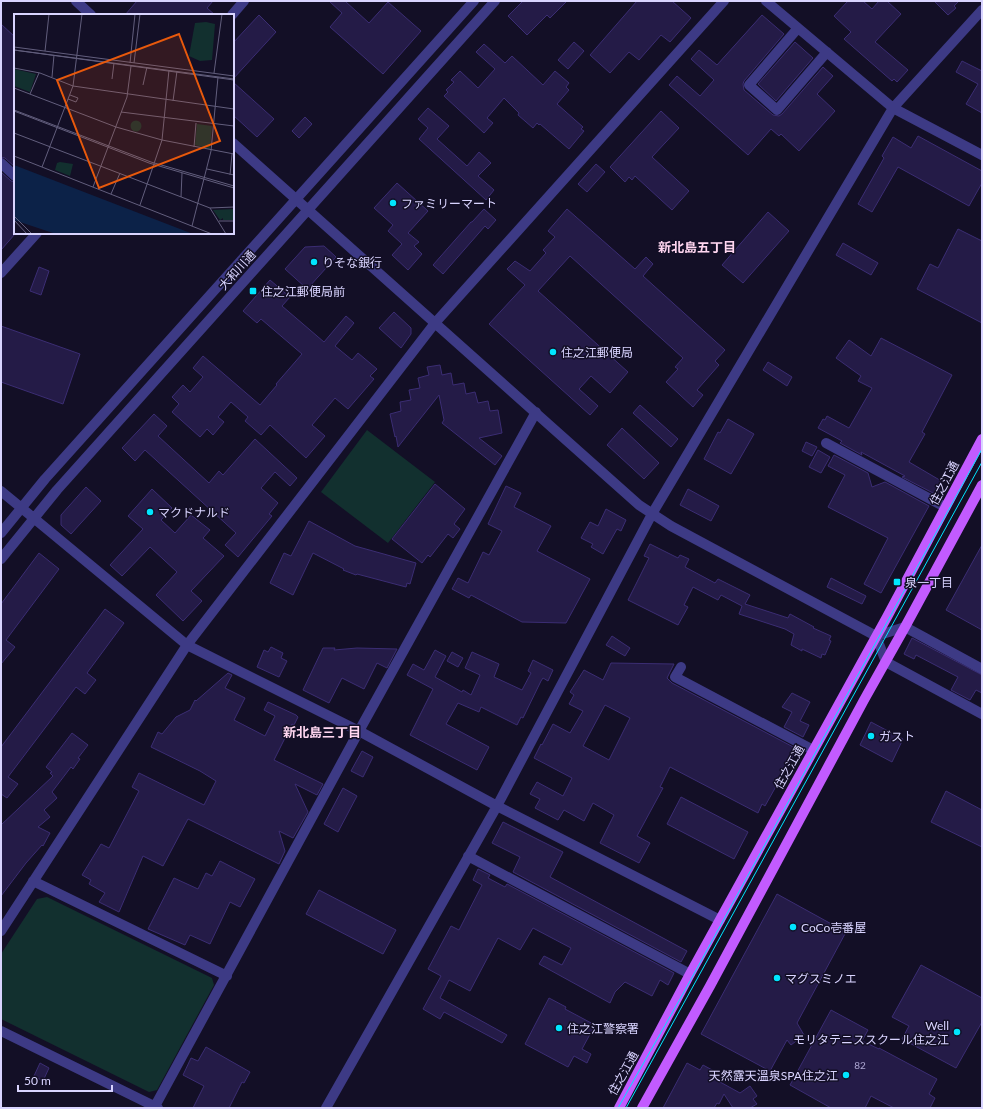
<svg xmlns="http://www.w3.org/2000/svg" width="983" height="1109" viewBox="0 0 983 1109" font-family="Lato,'Noto Sans JP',sans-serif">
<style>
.green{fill:#12302f}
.building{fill:#241b47;stroke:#3b2d73;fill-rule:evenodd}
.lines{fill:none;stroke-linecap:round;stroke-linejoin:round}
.minor{stroke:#3d3a85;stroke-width:10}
.major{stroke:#c25bff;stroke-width:10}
.tram{stroke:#00e5ff;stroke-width:1}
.poi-dot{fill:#00e5ff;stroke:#130f26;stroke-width:1.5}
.labels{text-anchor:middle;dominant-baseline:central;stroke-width:3;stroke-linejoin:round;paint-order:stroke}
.number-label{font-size:10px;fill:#aca6d1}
.poi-label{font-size:12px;fill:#d9d4ff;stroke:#130f26;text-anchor:start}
.street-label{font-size:12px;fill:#d9d4ff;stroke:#130f26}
.neighbourhood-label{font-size:13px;font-weight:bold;fill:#ffd6f0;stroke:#130f26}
.inset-road{fill:none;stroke:#625e7d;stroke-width:1}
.view{fill:#e8590c;fill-opacity:0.15;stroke:#e8590c;stroke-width:2}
.inset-edge{fill:none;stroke:#d9d4ff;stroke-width:2}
</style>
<rect width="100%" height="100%" fill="#130f26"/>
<path class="green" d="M 367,430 L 435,482 L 388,543 L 321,492 Z
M 47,897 L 212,978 L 214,985 L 157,1090 L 149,1092 L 1,1019 L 1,954 L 37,899 Z"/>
<path class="building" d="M 137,1 L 213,1 L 207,8 L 215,15 L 125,15 Z
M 329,1 L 345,1 L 369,23 L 388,2 L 421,31 L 383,74 L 330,27 L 342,13 Z
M 523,1 L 567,1 L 550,18 L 547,15 L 527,35 L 508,16 Z
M 637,1 L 672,1 L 691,18 L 670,42 L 661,35 L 639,60 L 629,52 L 610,73 L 590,55 Z
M 848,1 L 863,1 L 872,9 L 879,1 L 887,1 L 901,14 L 875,42 L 908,70 L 897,82 L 894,79 L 892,81 L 844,39 L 851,32 L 834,16 Z
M 934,1 L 959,1 L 954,6 L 956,8 L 948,15 Z
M 259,15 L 276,32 L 233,79 L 233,43 Z
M 762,15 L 784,34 L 744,81 L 743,84 L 744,90 L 773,115 L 779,116 L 782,114 L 823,67 L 833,76 L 817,94 L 835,111 L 799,151 L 781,134 L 779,136 L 771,129 L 748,155 L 669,85 L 677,76 L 700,96 L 714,80 L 691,59 L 699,50 L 717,65 Z
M 1,24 L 15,37 L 15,167 L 5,158 L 1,157 Z
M 574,42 L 584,51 L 568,69 L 558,60 Z
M 795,42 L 813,58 L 776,101 L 758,84 Z
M 484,44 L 505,63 L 512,56 L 543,85 L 555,71 L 569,83 L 566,87 L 569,90 L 557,104 L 583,127 L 581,129 L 584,131 L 569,149 L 540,124 L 539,125 L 537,123 L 533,128 L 518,115 L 519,113 L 504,98 L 487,118 L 493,123 L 484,133 L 444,96 L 448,92 L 446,90 L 454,82 L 451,80 L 460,71 L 478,88 L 495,69 L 476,52 Z
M 962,61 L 982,71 L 982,113 L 966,104 L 978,84 L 956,72 Z
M 233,82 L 274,119 L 257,137 L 233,115 Z
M 428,108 L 449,126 L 437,139 L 467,166 L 479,152 L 491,163 L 478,176 L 494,190 L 486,200 L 419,139 L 428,128 L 418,119 Z
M 661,111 L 679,128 L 652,157 L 689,191 L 672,210 L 635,176 L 632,180 L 629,177 L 625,182 L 610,167 Z
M 305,117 L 312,124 L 299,138 L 292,131 Z
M 918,136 L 982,171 L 982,183 L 969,206 L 898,167 L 872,212 L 858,204 L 884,158 L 882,156 L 893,137 L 911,148 Z
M 596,164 L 605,172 L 587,192 L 578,184 Z
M 1,172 L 11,181 L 15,182 L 15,234 L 1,250 Z
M 397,183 L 428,211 L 408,233 L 419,242 L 414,246 L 422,254 L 408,270 L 392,255 L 402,244 L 388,231 L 393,225 L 374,208 Z
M 484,209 L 496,220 L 488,229 L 485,226 L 443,274 L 433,265 L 471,222 L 472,222 Z
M 567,209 L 635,269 L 646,257 L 653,264 L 643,276 L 725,350 L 715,361 L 719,365 L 697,390 L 703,395 L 693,407 L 666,382 L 678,369 L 675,367 L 683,358 L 570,256 L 538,291 L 628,372 L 610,393 L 591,376 L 579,389 L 598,406 L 590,415 L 489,324 L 525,285 L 507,269 L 515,261 L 530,271 L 546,253 L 543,250 L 555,237 L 548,231 Z
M 768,212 L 789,231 L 743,283 L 722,265 Z
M 958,229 L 982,241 L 982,323 L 917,289 L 930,264 L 938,268 Z
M 843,243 L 878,263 L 871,275 L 836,255 Z
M 324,246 L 336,257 L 309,287 L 305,287 L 285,269 L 305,247 Z
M 39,267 L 49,271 L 41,295 L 30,291 Z
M 270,280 L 290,297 L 282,306 L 324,342 L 346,316 L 354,323 L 335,346 L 352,360 L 358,353 L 377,369 L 370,376 L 374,379 L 348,409 L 335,398 L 312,425 L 325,436 L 306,458 L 270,425 L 261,435 L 245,421 L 248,417 L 231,402 L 218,417 L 224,422 L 213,435 L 207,429 L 200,437 L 172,412 L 179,404 L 172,397 L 183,385 L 190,392 L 203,377 L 193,368 L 203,356 L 260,405 L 277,385 L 276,384 L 302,354 L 261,319 L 257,323 L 243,311 Z
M 394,312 L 411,328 L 411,334 L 401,348 L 379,328 Z
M 1,326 L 80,354 L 63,404 L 1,382 Z
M 881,338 L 952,375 L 922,432 L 925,434 L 909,462 L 943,482 L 937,494 L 935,494 L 902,477 L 905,476 L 861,452 L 862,455 L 840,443 L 842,441 L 818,428 L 823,419 L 825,420 L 827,416 L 849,428 L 872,388 L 858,381 L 861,376 L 836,358 L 849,340 L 871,356 Z
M 768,362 L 792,377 L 787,386 L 763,370 Z
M 440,365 L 442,375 L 451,373 L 453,385 L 464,383 L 466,394 L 475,392 L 478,403 L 488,401 L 490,411 L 498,410 L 502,433 L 479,438 L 502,456 L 495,465 L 442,423 L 444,420 L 439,395 L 398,447 L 396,436 L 395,437 L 390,414 L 401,411 L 400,402 L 411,400 L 409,390 L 420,388 L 418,378 L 429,375 L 427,367 Z
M 640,405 L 678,439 L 671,447 L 633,413 Z
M 154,414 L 167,426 L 158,436 L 209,483 L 219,471 L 223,475 L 255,439 L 297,478 L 290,486 L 275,472 L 261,488 L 278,503 L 269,514 L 272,516 L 238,557 L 225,545 L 236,533 L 145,450 L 135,461 L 122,448 Z
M 728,419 L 754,434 L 731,474 L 704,459 L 718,432 L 720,433 Z
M 622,428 L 659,463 L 644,479 L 607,445 Z
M 806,442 L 817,447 L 812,456 L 802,451 Z
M 818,450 L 830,457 L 821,473 L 809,467 Z
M 834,455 L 868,473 L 872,487 L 885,482 L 929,506 L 881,593 L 864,584 L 888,538 L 828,507 L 845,475 L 828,466 Z
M 435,484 L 465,509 L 454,524 L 460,529 L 453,538 L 448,534 L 430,557 L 428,555 L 422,563 L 392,539 Z
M 506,486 L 521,493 L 514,507 L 551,526 L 537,551 L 590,579 L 566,623 L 522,622 L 471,595 L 469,598 L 452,589 L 458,578 L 468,583 L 483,552 L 489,555 L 502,531 L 488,524 Z
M 86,487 L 101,501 L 71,534 L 61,525 L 61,515 Z
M 152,489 L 172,508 L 161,520 L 175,533 L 191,515 L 210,530 L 203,538 L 224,556 L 191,591 L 202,601 L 183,621 L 156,595 L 177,572 L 150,547 L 122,576 L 110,565 L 143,529 L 128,516 Z
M 688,489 L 719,506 L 711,521 L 680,505 Z
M 606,509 L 626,520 L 621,531 L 617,529 L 603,554 L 591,547 L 593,544 L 581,538 L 590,522 L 598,526 Z
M 309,521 L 355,546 L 416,563 L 410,584 L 407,583 L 406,587 L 357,574 L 356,575 L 343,570 L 344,569 L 313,553 L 293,595 L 270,583 L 284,553 L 291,556 Z
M 650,544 L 678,558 L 680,555 L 689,559 L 685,567 L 715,583 L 718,579 L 750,595 L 745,604 L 788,618 L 790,614 L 814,627 L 813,628 L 831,636 L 829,640 L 831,641 L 825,655 L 822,654 L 821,658 L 802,649 L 802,651 L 791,645 L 794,634 L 785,629 L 739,614 L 742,606 L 721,595 L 718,600 L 693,587 L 684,605 L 688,607 L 678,625 L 628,600 L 649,558 L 644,556 Z
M 982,545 L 982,630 L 946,610 Z
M 39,553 L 59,569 L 6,640 L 15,647 L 1,664 L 1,604 Z
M 831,578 L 866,596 L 862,604 L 827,587 Z
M 105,609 L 124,623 L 87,673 L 96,680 L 85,694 L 76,687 L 8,777 L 18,784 L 7,798 L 1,794 L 1,747 Z
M 612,636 L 630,648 L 625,656 L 606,645 Z
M 912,638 L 982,675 L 982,693 L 976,690 L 970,700 L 951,690 L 958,677 L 916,655 L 914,659 L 904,654 Z
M 271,647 L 283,653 L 281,658 L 287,661 L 279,677 L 257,667 L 264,650 L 268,652 Z
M 323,648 L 335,648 L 334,650 L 357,648 L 397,649 L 387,668 L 377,663 L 364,689 L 342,678 L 329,703 L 303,690 Z
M 435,650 L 446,656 L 435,677 L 462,692 L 463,690 L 471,695 L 480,675 L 465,668 L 472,652 L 499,664 L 494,677 L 522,690 L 531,673 L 528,671 L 533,660 L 553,670 L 548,681 L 543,678 L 541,681 L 523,718 L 521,717 L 517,725 L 481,707 L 479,712 L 458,703 L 446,724 L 489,747 L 477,770 L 410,735 L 433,689 L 407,675 L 413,664 L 424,670 Z
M 452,652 L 463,658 L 458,667 L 447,661 Z
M 611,663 L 674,664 L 667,678 L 672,683 L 797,749 L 765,806 L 762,804 L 758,813 L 670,767 L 660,787 L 663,788 L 637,836 L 650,843 L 639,863 L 600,843 L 614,815 L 593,803 L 584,821 L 564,810 L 558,820 L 535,808 L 540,799 L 530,794 L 537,782 L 563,796 L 572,778 L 534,758 L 541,744 L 542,745 L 553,724 L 570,733 L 583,711 L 569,704 L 574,695 L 570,692 L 584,670 L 603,680 ZM 605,705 L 630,718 L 609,760 L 583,746 Z
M 228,673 L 232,675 L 225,688 L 245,698 L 234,720 L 265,736 L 275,716 L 264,710 L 268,702 L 296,715 L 298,717 L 294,725 L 292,724 L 274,760 L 323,784 L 317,795 L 295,784 L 308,812 L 293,838 L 279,831 L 285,851 L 279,864 L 188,819 L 163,866 L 143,856 L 119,912 L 99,902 L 105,893 L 89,884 L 91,880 L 82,875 L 101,844 L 109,848 L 139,791 L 132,787 L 139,773 L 204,805 L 216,781 L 200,771 L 151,747 L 158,732 L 162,734 L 176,717 L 190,710 L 195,700 L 196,701 Z
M 792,693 L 810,702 L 800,721 L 809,725 L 803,737 L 784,727 L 792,712 L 782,707 Z
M 871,722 L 903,739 L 892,762 L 860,745 Z
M 72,733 L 88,745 L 78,758 L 80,759 L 73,769 L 71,767 L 52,792 L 57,798 L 44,810 L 50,817 L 38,827 L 50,833 L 43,846 L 42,845 L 26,863 L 1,896 L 1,825 L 53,776 L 50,773 L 52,772 L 46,767 Z
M 362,751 L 373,757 L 363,777 L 351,771 Z
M 343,788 L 357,796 L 338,832 L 324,824 Z
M 946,791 L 982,810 L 982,847 L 931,822 Z
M 681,797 L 748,832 L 734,859 L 667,824 Z
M 503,822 L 563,852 L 550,877 L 687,951 L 681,962 L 513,872 L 520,857 L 492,843 Z
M 220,861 L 255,879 L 240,907 L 230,902 L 210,944 L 190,935 L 185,945 L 148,929 L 174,878 L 198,889 L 206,873 L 212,876 Z
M 478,869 L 490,875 L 488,878 L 505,887 L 507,884 L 674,973 L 668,985 L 660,980 L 652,996 L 625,982 L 615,992 L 610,1003 L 539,964 L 544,956 L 562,965 L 571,948 L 533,928 L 520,950 L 498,938 L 470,991 L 449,980 L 440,998 L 507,1035 L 502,1043 L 444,1012 L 440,1019 L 423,1009 L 441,976 L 428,969 L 451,926 L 459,930 L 482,885 L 473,880 Z
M 319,890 L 396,930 L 383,954 L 306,914 Z
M 777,894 L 846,932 L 797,1023 L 804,1035 L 791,1045 L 787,1040 L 770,1071 L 701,1034 Z
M 921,965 L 982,998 L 982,1022 L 956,1068 L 902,1039 L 909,1026 L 892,1017 Z
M 549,998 L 566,1007 L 565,1009 L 595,1025 L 582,1049 L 591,1054 L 587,1063 L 574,1056 L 568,1067 L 525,1044 Z
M 831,1010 L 868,1030 L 862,1041 L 879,1049 L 879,1048 L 937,1079 L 929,1094 L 935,1098 L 930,1108 L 894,1108 L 871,1096 L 865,1108 L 831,1108 L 790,1085 Z
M 206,1047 L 250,1072 L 244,1083 L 242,1082 L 229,1108 L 193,1108 L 204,1086 L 183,1075 L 191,1058 L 198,1061 Z
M 40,1063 L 49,1068 L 43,1081 L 34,1076 Z
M 687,1063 L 700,1070 L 703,1065 L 714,1071 L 711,1077 L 740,1093 L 750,1086 L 757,1096 L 753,1099 L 757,1104 L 750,1108 L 733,1108 L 724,1094 L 719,1104 L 717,1103 L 714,1108 L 663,1108 Z"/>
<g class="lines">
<path class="minor" d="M 76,1 L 91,15
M 766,1 L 893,108 L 982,155
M 232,15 L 244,1
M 798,28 L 749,85 L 777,110 L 827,52
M 233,143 L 639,505 L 671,526 L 876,636 L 886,662 L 982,714
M 1,163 L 15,176
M 1,273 L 37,233
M 826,443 L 945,507
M 1,491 L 187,645 L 359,731 L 497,806 L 720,920
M 1,533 L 45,479 L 474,1
M 1,559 L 57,490 L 495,1
M 876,636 L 905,627 L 982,669
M 681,667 L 675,677 L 813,750
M 468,856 L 690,974
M 33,881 L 227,976
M 1,931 L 187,645 L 435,323 L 724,1
M 1,1031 L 158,1108
M 154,1108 L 359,731 L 536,412
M 326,1108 L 497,806 L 652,514 L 893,108 L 982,10"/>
<path class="major" d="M 619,1108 L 690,974 L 887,617 L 982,439
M 642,1108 L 710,986 L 864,700 L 905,627 L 982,485"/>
<path class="tram" d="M 618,1108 L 684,992 L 982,449
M 626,1108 L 982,462"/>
</g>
<g class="poi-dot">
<circle cx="393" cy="203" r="4"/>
<circle cx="314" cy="262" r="4"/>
<rect x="249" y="287" width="8" height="8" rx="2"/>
<circle cx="553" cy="352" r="4"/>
<circle cx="150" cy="512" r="4"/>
<rect x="893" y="578" width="8" height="8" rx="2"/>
<circle cx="871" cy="736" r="4"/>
<circle cx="793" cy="927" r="4"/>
<circle cx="777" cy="978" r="4"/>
<circle cx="559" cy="1028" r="4"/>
<circle cx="957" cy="1032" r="4"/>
<circle cx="846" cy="1075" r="4"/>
</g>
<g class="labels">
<g class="number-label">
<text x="860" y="1065">82</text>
</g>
<g class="poi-label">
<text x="401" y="203">ファミリーマート</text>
<text x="322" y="262">りそな銀行</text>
<text x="261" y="291">住之江郵便局前</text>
<text x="561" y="352">住之江郵便局</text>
<text x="158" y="512">マクドナルド</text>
<text x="905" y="582">泉一丁目</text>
<text x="879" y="736">ガスト</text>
<text x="801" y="927">CoCo壱番屋</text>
<text x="785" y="978">マグスミノエ</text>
<text x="949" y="1025" text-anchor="end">Well<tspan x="949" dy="14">モリタテニススクール住之江</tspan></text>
<text x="567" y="1028">住之江警察署</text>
<text x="838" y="1075" text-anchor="end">天然露天溫泉SPA住之江</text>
</g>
<g class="street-label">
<text transform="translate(237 270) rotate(-48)">大和川通</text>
<text transform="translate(944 483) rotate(-62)">住之江通</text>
<text transform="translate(789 767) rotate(-61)">住之江通</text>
<text transform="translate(623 1073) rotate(-61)">住之江通</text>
</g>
<g class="neighbourhood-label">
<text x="697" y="247">新北島五丁目</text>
<text x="322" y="732">新北島三丁目</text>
</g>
</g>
<g transform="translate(14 14)">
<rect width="220" height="220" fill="#130f26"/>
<path d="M 192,8 L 201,10 L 198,46 L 186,47 L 175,42 L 181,9 ZM 0,55 L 22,60 L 16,78 L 0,72 ZM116.5 112a5.5 5.5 0 1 1 11 0a5.5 5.5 0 1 1-11 0ZM 183,110 L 198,112 L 196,135 L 181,131 ZM 46,148 L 59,150 L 56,162 L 41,156 L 43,149 ZM 220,195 L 220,206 L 209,206 L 209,204 L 206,206 L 199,196 Z" fill="#12302f"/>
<path d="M 0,151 L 179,220 L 42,220 L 0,206 Z" fill="#0c2248"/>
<path class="inset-road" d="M 0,33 L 220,62M 0,36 L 220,65M 0,36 L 220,66M 31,37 L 35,0M 116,49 L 121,0M 120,49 L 126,0M 0,54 L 26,59 L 59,72 L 220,95M 200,59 L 208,0M 38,63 L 40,41M 98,65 L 100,49M 129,71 L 133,53M 0,74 L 102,113 L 148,126 L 220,140M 16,80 L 25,59M 54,85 L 62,88 L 64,84 L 56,81M 159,87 L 163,57M 0,96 L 137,148 L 220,172M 0,97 L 135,149 L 220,174M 107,98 L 220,112M 0,119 L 196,194 L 220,193M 180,133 L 182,109M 0,142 L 198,220M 28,153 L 59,72 L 68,0M 193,155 L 220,161M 216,161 L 218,140M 79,173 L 113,83 L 117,52M 97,180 L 106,159M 167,183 L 168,159M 126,191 L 148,126 L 155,56M 196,194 L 212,220M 0,202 L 18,220M 0,206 L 13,220M 205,207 L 220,207M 178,212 L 197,137 L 204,63"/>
<path class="view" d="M 165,20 L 206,127 L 85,174 L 43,66 Z"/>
<rect width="220" height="220" class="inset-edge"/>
</g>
<rect width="983" height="1109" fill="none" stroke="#d9d4ff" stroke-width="4"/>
<path d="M18 1085v6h94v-6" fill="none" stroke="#d9d4ff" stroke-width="2"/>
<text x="24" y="1085" font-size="12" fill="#d9d4ff" stroke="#130f26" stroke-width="3" paint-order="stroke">50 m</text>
</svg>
